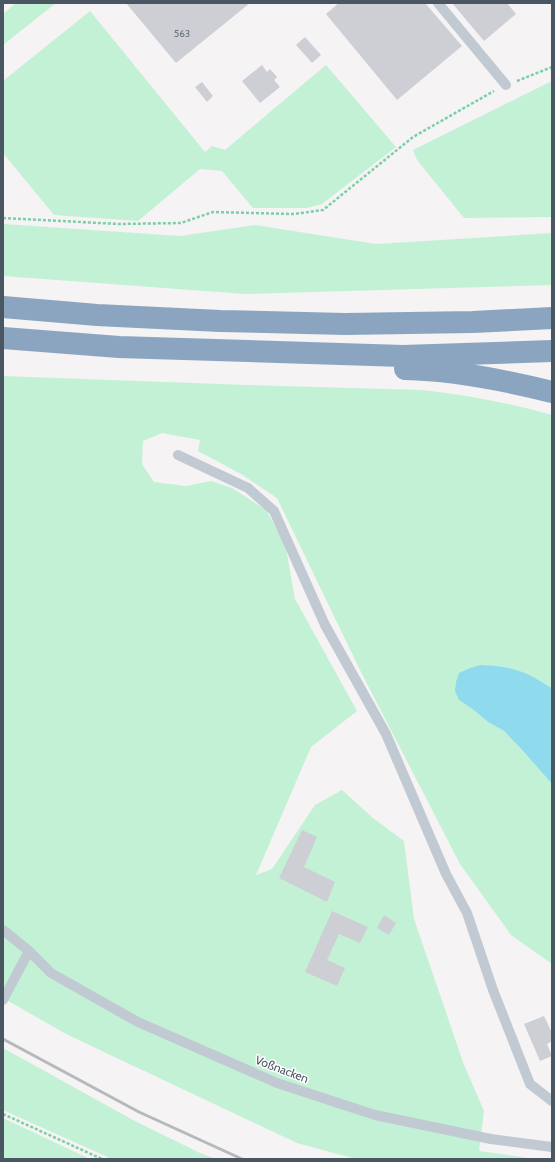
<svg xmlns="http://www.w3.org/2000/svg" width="555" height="1162" viewBox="0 0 555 1162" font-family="Cabin,sans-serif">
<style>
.green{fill:#c3f1d5}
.water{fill:#90daee}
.building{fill:#cdcfd5}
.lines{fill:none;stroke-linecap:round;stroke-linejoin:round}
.path{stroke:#7ad0a6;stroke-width:2.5;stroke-dasharray:3 2;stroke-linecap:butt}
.lane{stroke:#c1cad2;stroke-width:10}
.highway{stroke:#8ba5c1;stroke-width:22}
.rail{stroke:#b5b8bd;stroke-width:3}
.labels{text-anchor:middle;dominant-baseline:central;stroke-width:3;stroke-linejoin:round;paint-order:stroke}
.number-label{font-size:10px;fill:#6b747e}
.street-label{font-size:12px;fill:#4a5661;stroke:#fff}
</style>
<rect width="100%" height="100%" fill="#f5f3f3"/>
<path class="green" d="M 16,3 L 56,3 L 3,45 L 3,14 Z
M 90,11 L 205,152 L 212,146 L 225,150 L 326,65 L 396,147 L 322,204 L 307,208 L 253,208 L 222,171 L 200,169 L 138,221 L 54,215 L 3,153 L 3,81 Z
M 552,81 L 552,217 L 464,218 L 417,160 L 413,150 Z
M 3,224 L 180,236 L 255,225 L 376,244 L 552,233 L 552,285 L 245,294 L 3,276 Z
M 3,376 L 246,385 L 422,390 C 466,395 509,403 552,415 L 552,688 C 527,673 500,659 470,668 L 459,700 L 475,711 L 488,722 L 504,731 L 524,752 L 552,784 L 552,964 L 511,935 L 460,864 L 361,672 L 277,498 L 241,474 L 198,451 L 200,440 L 162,433 L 143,441 L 142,464 L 154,482 L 186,486 L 211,481 L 232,488 L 266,510 L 285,543 L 295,599 L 357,711 L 311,747 L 256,875 L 272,869 L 315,805 L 342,790 L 373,818 L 404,841 L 414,919 L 464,1065 L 484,1111 L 479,1151 L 536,1159 L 356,1159 L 297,1143 L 66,1034 L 3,998 Z
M 3,1048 L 133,1120 L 200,1153 L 216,1159 L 112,1159 L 3,1110 Z
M 3,1118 L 90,1159 L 3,1159 Z"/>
<path class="water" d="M 480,665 C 500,665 517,668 535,678 C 541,681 546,685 552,688 L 552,784 L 524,752 L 504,731 L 488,722 L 475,711 L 459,700 L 455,691 L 456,682 L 459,673 L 470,668 Z"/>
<path class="building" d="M 126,3 L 250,3 L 176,63 Z
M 339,3 L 425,3 L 462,46 L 397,100 L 326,14 Z
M 452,3 L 507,3 L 516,14 L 484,41 Z
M 305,37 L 321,55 L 312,63 L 296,45 Z
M 262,65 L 267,72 L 270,69 L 277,77 L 274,80 L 280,87 L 260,103 L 242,81 Z
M 202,82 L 213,96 L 207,102 L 195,87 Z
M 302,830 L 317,837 L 304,867 L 335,882 L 327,902 L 279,878 Z
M 332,911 L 368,927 L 360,943 L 339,934 L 327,960 L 345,968 L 337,986 L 305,972 Z
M 384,915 L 396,923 L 389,935 L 377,928 Z
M 544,1016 L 552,1033 L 552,1041 L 547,1044 L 552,1056 L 540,1061 L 524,1024 Z"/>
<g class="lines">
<path class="path" d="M 517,81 L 552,67
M 3,218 L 119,224 L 181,223 L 213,212 L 294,214 L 323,210 L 413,137 L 494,91
M 3,1114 L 102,1159"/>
<path class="lane" d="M 438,3 L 506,85
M 178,455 L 248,488 L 274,511 L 325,625 L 386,734 L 446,874 L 467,913 L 493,990 L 530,1084 L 552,1101
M 3,930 L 29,951 L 51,973 L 138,1022 L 277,1083 L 375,1115 L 491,1139 L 552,1147
M 3,1000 L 29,951"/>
<path class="highway" d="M 3,307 L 97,315 L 220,321 L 345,324 L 473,322 L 552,318
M 3,338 L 119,347 L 403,356 L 552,351
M 405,369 C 455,370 504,380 552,392"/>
<path class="rail" d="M 3,1039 L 139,1112 L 242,1159"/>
</g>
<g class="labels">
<g class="number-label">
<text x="182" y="33">563</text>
</g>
<g class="street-label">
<text transform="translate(282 1069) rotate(21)">Voßnacken</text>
</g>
</g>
<rect width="555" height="1162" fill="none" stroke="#4a5661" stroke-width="8"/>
</svg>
